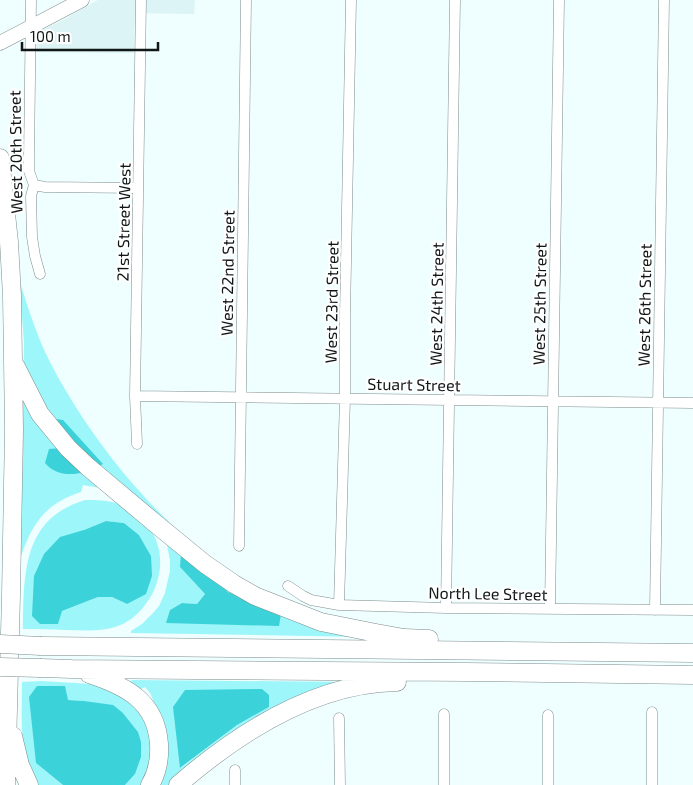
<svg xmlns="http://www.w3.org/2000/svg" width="693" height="785" viewBox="0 0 693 785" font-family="'Exo 2',sans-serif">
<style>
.built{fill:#dcf4f5}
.green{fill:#9df6fa;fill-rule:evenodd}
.forest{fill:#3cd2d9}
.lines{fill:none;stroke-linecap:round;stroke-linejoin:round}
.street-casing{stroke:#7e8c8c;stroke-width:11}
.secondary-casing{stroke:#7e8c8c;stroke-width:15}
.highway-casing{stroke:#7e8c8c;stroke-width:19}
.street{stroke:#fff;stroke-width:10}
.secondary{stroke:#fff;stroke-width:14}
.highway{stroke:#fff;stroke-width:18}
.highway-bridge-casing{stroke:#7e8c8c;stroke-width:19;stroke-linecap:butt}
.highway-bridge{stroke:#fff;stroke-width:18}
.labels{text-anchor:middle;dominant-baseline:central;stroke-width:4.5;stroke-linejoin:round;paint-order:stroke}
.street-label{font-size:16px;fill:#111717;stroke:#fff}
</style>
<rect width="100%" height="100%" fill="#effefe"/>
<path class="built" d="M 98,0 L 195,0 L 194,14 L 135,13 L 134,53 L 36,52 L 37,37 L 40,31 L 63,20 Z"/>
<path class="green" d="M 19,279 C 28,308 37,337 51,364 C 97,452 175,544 262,593 C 273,599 286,603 297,608 C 320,617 344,627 367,637 L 131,633 L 131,631 L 142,624 L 153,613 L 159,606 L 165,593 L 170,571 L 170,560 L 166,540 L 118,491 L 83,485 L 81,492 C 44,504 32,524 20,559 L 21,518 L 24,342 ZM 194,553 L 228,592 L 281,614 L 170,610 L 182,603 L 197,604 L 205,594 L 180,567 Z
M 85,500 C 96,500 108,500 119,504 C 126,507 132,512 138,517 C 140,519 144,522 146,524 C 167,547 163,583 145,605 C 138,615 126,624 115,627 C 98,632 82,630 65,630 C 51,629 37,629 23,629 C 24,574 22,519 85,500 ZM 106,521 L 124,523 L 139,535 L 151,556 L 127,604 L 112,597 L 98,597 L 62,611 L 84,530 Z
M 133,680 L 350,682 L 172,785 L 157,785 L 161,718 L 150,693 L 145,687 L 137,691 L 131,685 L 130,681 ZM 185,690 L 269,707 L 237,725 L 181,768 Z
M 41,681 L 91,684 L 100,686 L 126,696 L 145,717 L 154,753 L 143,785 L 125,785 L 135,774 L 138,732 L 123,713 L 84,701 L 68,700 L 36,763 L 63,785 L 37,785 C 18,754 22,717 22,682 Z"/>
<path class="forest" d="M 56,419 L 63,420 L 103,464 C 86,474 60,481 45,463 L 49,449 L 61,448 L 50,423 Z
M 106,521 L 124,523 L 139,535 L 151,556 L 152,576 L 146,594 L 127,604 L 112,597 L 98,597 L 62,611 L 58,624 L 40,624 L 32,616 L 34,576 L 44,554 L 60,537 L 84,530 Z
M 194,552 L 228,592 L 281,614 L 279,626 L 166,623 L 170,610 L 182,603 L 197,604 L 205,594 L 180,567 L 181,554 Z
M 37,686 L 65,686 L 68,700 L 84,701 L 113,705 L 123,713 L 138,732 L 141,742 L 141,757 L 135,774 L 125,785 L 63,785 L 36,763 L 29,697 Z
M 262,689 L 269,695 L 269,707 L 237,725 L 180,768 L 173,707 L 185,690 Z"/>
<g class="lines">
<defs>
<path id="street" d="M 31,0 L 29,157 L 29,171 L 34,185 L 31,196 L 32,237 L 35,256 L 40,274
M 34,185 L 45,187 L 138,188
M 135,396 L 693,403
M 137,444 L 135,396 L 141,0
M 239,546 L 246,0
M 288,586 L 303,596 L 311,600 L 339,605 L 446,608 L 693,610
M 339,605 L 345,398 L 345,315 L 351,0
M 446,608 L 455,0
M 550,609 L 559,0
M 655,610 L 664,0
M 339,718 L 340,785
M 235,785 L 235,770
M 444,785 L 444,714
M 548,785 L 548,715
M 652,785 L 652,712"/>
<path id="secondary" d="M 0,43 L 82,0"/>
<path id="highway" d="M 0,158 L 9,242 L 12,296 L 13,361 L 14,430 L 11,595 L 6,785
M 15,365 L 40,414 L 68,448 L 88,467 L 156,524 L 205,564 L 234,584 L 255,596 L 321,622 L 376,633 L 404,638 L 429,639
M 41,646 L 693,653
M 41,668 L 72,669 L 466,672 L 693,675
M 89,674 C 126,686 156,701 159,744 C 160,759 157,773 150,785
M 13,736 L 20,765 L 29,785
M 178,785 C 238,733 314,683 397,682"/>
</defs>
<use href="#street" class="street-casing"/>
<use href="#secondary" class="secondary-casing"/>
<use href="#highway" class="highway-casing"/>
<use href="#street" class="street"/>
<use href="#secondary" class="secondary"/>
<use href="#highway" class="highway"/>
<defs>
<path id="highway-bridge" d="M 0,644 L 41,646
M 0,667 L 41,668"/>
</defs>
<use href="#highway-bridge" class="highway-bridge-casing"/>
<use href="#highway-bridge" class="highway-bridge"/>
</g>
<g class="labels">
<g class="street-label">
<text transform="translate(15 152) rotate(-91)">West 20th Street</text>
<text transform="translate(123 222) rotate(-89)">21st Street West</text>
<text transform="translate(227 273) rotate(-89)">West 22nd Street</text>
<text transform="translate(331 302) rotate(-89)">West 23rd Street</text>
<text transform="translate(436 304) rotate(-89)">West 24th Street</text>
<text transform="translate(539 304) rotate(-89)">West 25th Street</text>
<text transform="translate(644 305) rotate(-89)">West 26th Street</text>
<text transform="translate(414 384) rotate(1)">Stuart Street</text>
<text transform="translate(488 593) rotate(1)">North Lee Street</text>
</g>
</g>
<path d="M22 42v8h136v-8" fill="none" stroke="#111717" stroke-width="2.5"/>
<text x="30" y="42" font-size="15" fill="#111717" stroke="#ffffff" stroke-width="4" paint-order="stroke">100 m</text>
</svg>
